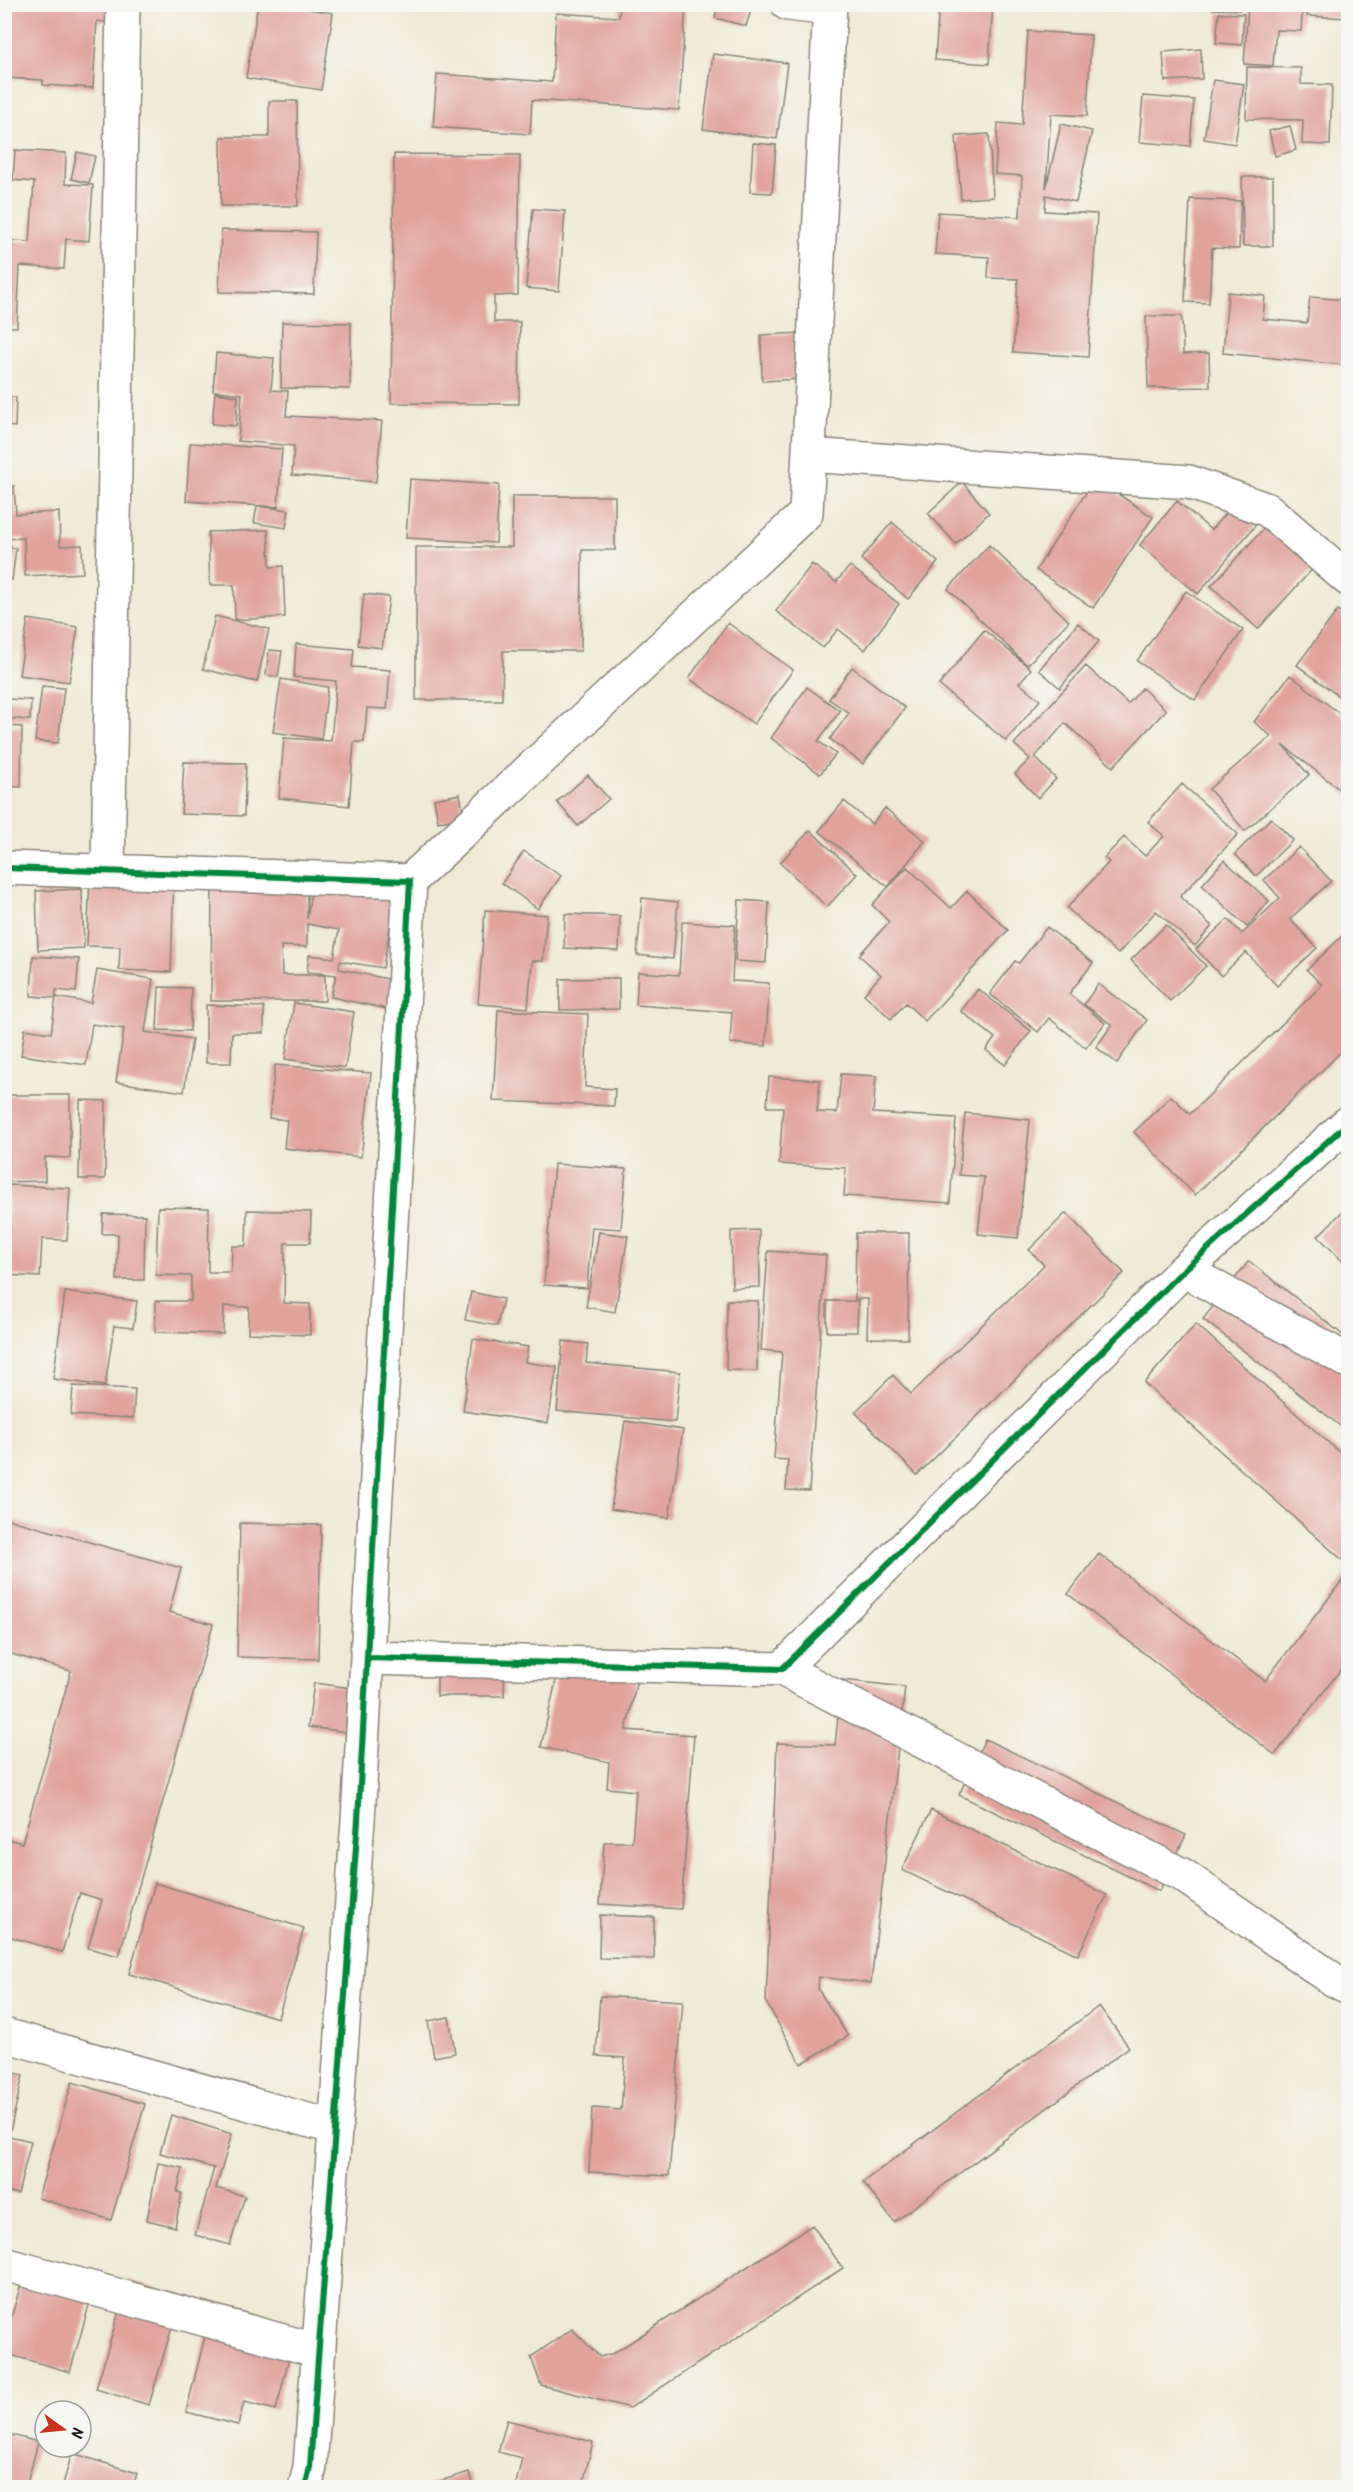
<svg xmlns="http://www.w3.org/2000/svg" width="1353" height="2492" viewBox="0 0 1353 2492" font-family="Kalam,sans-serif">
<style>
.building{fill:#e1a29c}
.lines{fill:none;stroke-linecap:round;stroke-linejoin:round}
.minor-casing{stroke:#868378;stroke-width:36}
.minor{stroke:#fff;stroke-width:33}
.cycleway-casing{stroke:#f6f6f2;stroke-width:10}
.cycleway{stroke:#00873e;stroke-width:6}
</style>
<rect width="100%" height="100%" fill="#f6f6f2"/>
<filter id="ink" filterUnits="userSpaceOnUse"><feTurbulence type="fractalNoise" baseFrequency=".0167" numOctaves="2"/><feDisplacementMap in="SourceGraphic" scale="12" xChannelSelector="R" yChannelSelector="G"/><feConvolveMatrix kernelMatrix="1 2 1 2 8 2 1 2 1" color-interpolation-filters="sRGB"/></filter>
<filter id="wash" filterUnits="userSpaceOnUse"><feTurbulence type="fractalNoise" baseFrequency=".008" numOctaves="4" result="noise"/><feDisplacementMap in="SourceGraphic" scale="24" xChannelSelector="R" yChannelSelector="G"/><feGaussianBlur stdDeviation="1.35" result="paint"/><feColorMatrix in="noise" values="0 0 0 0 0 0 0 0 0 0 0 0 0 0 0 0 0 1.4 0 .05"/><feComposite in="paint" operator="in"/></filter>
<g filter="url(#wash)">
<rect width="100%" height="100%" fill="#efead5"/>
<g id="blocks">
<path class="building" d="M 10,4 L 117,4 L 115,23 L 97,21 L 93,88 L 43,85 L 43,80 L 5,78 Z
M 258,4 L 279,4 L 333,13 L 321,90 L 246,78 Z
M 620,4 L 686,4 L 679,110 L 532,100 L 530,134 L 433,127 L 437,74 L 552,82 L 556,13 L 619,17 Z
M 718,4 L 730,4 L 751,10 L 746,26 L 715,18 Z
M 939,4 L 993,4 L 989,64 L 935,60 Z
M 1212,4 L 1240,4 L 1240,10 L 1212,9 Z
M 1248,4 L 1303,4 L 1301,31 L 1276,30 L 1273,66 L 1244,64 Z
M 1307,5 L 1348,5 L 1348,18 L 1307,16 Z
M 1219,13 L 1244,14 L 1242,45 L 1216,43 Z
M 1028,31 L 1091,35 L 1087,116 L 1051,114 L 1046,188 L 1061,124 L 1092,131 L 1076,202 L 1046,195 L 1045,211 L 1097,214 L 1088,357 L 1013,352 L 1018,279 L 988,278 L 989,257 L 935,254 L 938,212 L 1020,217 L 1022,176 L 995,174 L 998,123 L 1022,125 Z
M 1201,49 L 1202,79 L 1165,81 L 1163,52 Z
M 713,54 L 787,63 L 777,139 L 703,129 Z
M 1247,67 L 1301,68 L 1301,84 L 1332,85 L 1330,145 L 1302,144 L 1303,120 L 1246,119 Z
M 1213,80 L 1244,84 L 1235,144 L 1204,139 Z
M 1143,96 L 1194,100 L 1190,146 L 1139,142 Z
M 269,101 L 297,101 L 298,206 L 221,206 L 221,137 L 269,137 Z
M 1347,107 L 1348,107 L 1348,135 L 1344,134 Z
M 1290,126 L 1296,150 L 1275,156 L 1269,131 Z
M 989,134 L 993,197 L 961,199 L 956,136 Z
M 753,143 L 776,145 L 772,193 L 750,192 Z
M 15,150 L 66,153 L 65,184 L 93,185 L 89,241 L 66,239 L 64,269 L 20,266 L 17,327 L 4,327 L 4,240 L 30,242 L 34,182 L 13,180 Z
M 77,152 L 95,156 L 89,183 L 71,179 Z
M 394,154 L 520,155 L 518,295 L 494,296 L 494,322 L 520,322 L 519,404 L 391,403 Z
M 1242,177 L 1273,177 L 1273,246 L 1243,246 Z
M 1190,199 L 1241,201 L 1239,249 L 1212,248 L 1209,303 L 1185,302 Z
M 533,209 L 565,211 L 559,291 L 526,288 Z
M 221,230 L 316,232 L 314,294 L 219,292 Z
M 1228,292 L 1265,296 L 1263,319 L 1307,323 L 1310,297 L 1348,300 L 1343,365 L 1223,353 Z
M 1146,316 L 1182,316 L 1183,354 L 1209,353 L 1210,387 L 1148,388 Z
M 282,322 L 351,323 L 350,389 L 281,388 Z
M 804,333 L 806,379 L 762,381 L 761,335 Z
M 216,353 L 274,358 L 271,390 L 288,391 L 286,416 L 382,421 L 376,482 L 292,475 L 294,446 L 238,441 L 242,394 L 213,391 Z
M 215,393 L 238,396 L 236,426 L 212,424 Z
M 4,397 L 16,397 L 15,427 L 4,426 Z
M 190,443 L 282,449 L 278,507 L 186,501 Z
M 410,479 L 499,485 L 496,543 L 406,538 Z
M 1095,479 L 1153,517 L 1093,608 L 1036,570 Z
M 962,482 L 989,513 L 956,544 L 928,513 Z
M 4,486 L 14,486 L 16,514 L 59,512 L 60,546 L 82,545 L 83,573 L 25,576 L 24,538 L 4,539 Z
M 512,496 L 615,496 L 615,550 L 582,550 L 581,651 L 503,651 L 502,700 L 416,700 L 416,547 L 512,547 Z
M 1177,501 L 1211,530 L 1236,501 L 1259,521 L 1198,594 L 1140,545 Z
M 257,506 L 289,510 L 286,528 L 254,523 Z
M 1278,513 L 1325,555 L 1258,629 L 1211,586 Z
M 892,522 L 938,562 L 908,599 L 861,559 Z
M 268,530 L 270,567 L 283,566 L 285,617 L 235,620 L 234,585 L 210,585 L 208,532 Z
M 989,545 L 1069,621 L 1027,665 L 948,589 Z
M 4,547 L 16,548 L 12,580 L 4,579 Z
M 812,564 L 836,582 L 850,566 L 899,604 L 865,650 L 838,629 L 823,648 L 776,611 Z
M 1186,591 L 1243,630 L 1195,700 L 1137,661 Z
M 364,594 L 389,597 L 382,648 L 358,645 Z
M 1338,610 L 1348,618 L 1348,703 L 1297,665 Z
M 215,616 L 269,629 L 257,682 L 203,669 Z
M 28,619 L 78,627 L 69,682 L 19,675 Z
M 728,623 L 793,670 L 754,724 L 689,678 Z
M 1078,623 L 1099,641 L 1060,688 L 1039,670 Z
M 984,630 L 1031,669 L 1019,683 L 1040,700 L 1006,741 L 939,685 Z
M 296,644 L 354,649 L 352,667 L 390,670 L 387,709 L 367,708 L 364,742 L 354,742 L 349,806 L 279,798 L 284,738 L 331,741 L 336,681 L 294,677 Z
M 269,650 L 282,651 L 278,677 L 266,675 Z
M 1086,666 L 1128,704 L 1142,688 L 1166,710 L 1113,767 L 1065,723 L 1035,757 L 1056,779 L 1038,798 L 1015,774 L 1030,759 L 1014,744 Z
M 852,667 L 905,708 L 863,764 L 830,739 L 849,713 L 829,699 Z
M 1290,675 L 1348,720 L 1348,796 L 1283,745 L 1309,775 L 1245,831 L 1209,789 L 1271,736 L 1254,722 Z
M 281,679 L 328,687 L 321,739 L 273,732 Z
M 42,686 L 64,688 L 58,743 L 35,741 Z
M 807,687 L 840,711 L 818,741 L 836,754 L 820,774 L 771,738 Z
M 4,699 L 31,700 L 30,720 L 4,718 Z
M 4,726 L 22,727 L 21,787 L 4,786 Z
M 184,762 L 246,763 L 244,816 L 181,814 Z
M 588,775 L 609,799 L 578,826 L 557,802 Z
M 1182,784 L 1238,834 L 1180,897 L 1212,926 L 1195,946 L 1156,911 L 1118,954 L 1067,908 L 1109,862 L 1104,858 L 1124,837 L 1145,856 L 1164,836 L 1148,822 Z
M 460,794 L 464,818 L 438,822 L 434,799 Z
M 844,801 L 872,824 L 885,808 L 925,841 L 888,887 L 819,831 Z
M 1271,818 L 1293,840 L 1256,876 L 1235,854 Z
M 810,830 L 857,874 L 827,907 L 780,863 Z
M 1299,847 L 1331,881 L 1290,919 L 1317,948 L 1277,986 L 1246,952 L 1221,976 L 1196,949 L 1228,919 L 1242,934 L 1280,898 L 1264,880 Z
M 524,851 L 561,876 L 538,909 L 502,883 Z
M 1224,860 L 1269,901 L 1247,927 L 1202,885 Z
M 907,867 L 951,908 L 967,891 L 1008,930 L 925,1021 L 906,1003 L 891,1019 L 864,994 L 881,975 L 859,955 L 889,922 L 872,905 Z
M 90,874 L 174,876 L 171,972 L 119,970 L 120,947 L 87,946 Z
M 313,878 L 396,892 L 383,968 L 340,961 L 339,969 L 393,980 L 387,1009 L 331,997 L 336,975 L 307,972 L 309,955 L 334,958 L 339,930 L 307,924 L 307,947 L 281,946 L 282,975 L 325,975 L 325,1001 L 211,1001 L 212,879 L 307,880 L 307,919 Z
M 82,889 L 84,948 L 38,950 L 36,891 Z
M 642,898 L 678,902 L 673,959 L 637,955 Z
M 739,900 L 769,902 L 766,963 L 735,961 Z
M 485,910 L 547,915 L 543,961 L 532,961 L 528,1008 L 478,1004 Z
M 565,914 L 620,916 L 619,951 L 564,948 Z
M 682,922 L 735,925 L 732,981 L 769,983 L 766,1046 L 730,1043 L 732,1012 L 636,1005 L 638,972 L 679,975 Z
M 1166,925 L 1206,966 L 1170,1001 L 1131,960 Z
M 1047,927 L 1093,963 L 1069,994 L 1105,1023 L 1086,1048 L 1049,1018 L 1038,1032 L 990,994 L 1015,961 L 1019,963 Z
M 1344,934 L 1348,938 L 1348,1045 L 1195,1195 L 1134,1132 L 1171,1096 L 1190,1114 L 1322,985 L 1307,970 Z
M 33,956 L 79,959 L 76,992 L 56,990 L 56,998 L 31,996 Z
M 97,970 L 153,979 L 145,1032 L 192,1039 L 184,1092 L 116,1082 L 124,1029 L 92,1024 L 86,1065 L 21,1055 L 25,1029 L 51,1033 L 56,997 L 91,1003 Z
M 619,978 L 619,1009 L 560,1010 L 560,979 Z
M 1098,984 L 1147,1020 L 1117,1063 L 1096,1047 L 1112,1025 L 1084,1004 Z
M 159,987 L 191,988 L 190,1031 L 157,1030 Z
M 978,989 L 1031,1031 L 1005,1065 L 986,1050 L 995,1038 L 961,1011 Z
M 294,1003 L 354,1012 L 345,1068 L 285,1059 Z
M 206,1005 L 264,1007 L 264,1033 L 232,1033 L 231,1063 L 206,1063 Z
M 498,1010 L 588,1014 L 585,1087 L 615,1089 L 614,1106 L 493,1101 Z
M 275,1065 L 371,1073 L 361,1157 L 284,1148 L 287,1120 L 269,1118 Z
M 841,1074 L 876,1076 L 873,1113 L 956,1118 L 950,1203 L 844,1196 L 846,1168 L 779,1164 L 783,1107 L 767,1107 L 769,1077 L 820,1080 L 817,1112 L 837,1113 Z
M 4,1095 L 70,1095 L 70,1158 L 45,1157 L 45,1181 L 4,1182 Z
M 80,1100 L 106,1101 L 105,1179 L 79,1179 Z
M 965,1113 L 1030,1120 L 1018,1238 L 978,1234 L 984,1177 L 959,1175 Z
M 554,1164 L 626,1169 L 621,1229 L 592,1227 L 587,1288 L 544,1285 Z
M 9,1185 L 70,1188 L 67,1240 L 42,1239 L 40,1277 L 4,1275 L 4,1212 L 7,1212 Z
M 1348,1206 L 1348,1267 L 1318,1236 Z
M 158,1207 L 209,1208 L 208,1272 L 231,1272 L 232,1246 L 246,1246 L 247,1210 L 311,1212 L 310,1243 L 285,1243 L 284,1303 L 310,1304 L 310,1335 L 248,1333 L 249,1307 L 224,1306 L 223,1334 L 155,1332 L 156,1301 L 191,1301 L 191,1276 L 156,1275 Z
M 1066,1213 L 1124,1273 L 917,1475 L 855,1412 L 893,1375 L 911,1394 L 1044,1265 L 1029,1250 Z
M 103,1214 L 145,1215 L 144,1280 L 117,1280 L 118,1234 L 102,1234 Z
M 759,1230 L 760,1287 L 732,1288 L 731,1231 Z
M 599,1232 L 628,1236 L 615,1312 L 586,1307 Z
M 856,1233 L 909,1233 L 908,1339 L 867,1338 L 868,1299 L 855,1299 Z
M 768,1251 L 826,1255 L 809,1491 L 786,1490 L 788,1460 L 774,1459 L 782,1352 L 761,1350 Z
M 1249,1261 L 1348,1339 L 1348,1432 L 1203,1319 Z
M 65,1292 L 137,1301 L 133,1328 L 114,1326 L 105,1386 L 53,1379 Z
M 471,1292 L 503,1299 L 497,1326 L 465,1320 Z
M 727,1300 L 758,1301 L 757,1371 L 726,1370 Z
M 827,1301 L 858,1301 L 857,1332 L 827,1332 Z
M 1196,1324 L 1348,1460 L 1348,1565 L 1144,1383 Z
M 473,1339 L 528,1347 L 525,1362 L 557,1367 L 548,1423 L 463,1411 Z
M 563,1341 L 588,1344 L 586,1363 L 680,1372 L 675,1422 L 557,1411 Z
M 73,1386 L 135,1389 L 133,1418 L 71,1415 Z
M 625,1421 L 683,1430 L 669,1518 L 611,1509 Z
M 4,1518 L 181,1568 L 169,1612 L 213,1624 L 119,1956 L 88,1948 L 102,1900 L 80,1893 L 62,1952 L 4,1935 L 4,1838 L 22,1843 L 71,1671 L 4,1652 Z
M 240,1523 L 321,1525 L 318,1659 L 237,1657 Z
M 1099,1554 L 1265,1681 L 1348,1573 L 1348,1660 L 1275,1755 L 1068,1594 Z
M 562,1654 L 639,1671 L 626,1730 L 694,1735 L 681,1909 L 600,1904 L 604,1842 L 632,1842 L 636,1791 L 607,1788 L 609,1762 L 541,1747 Z
M 437,1661 L 505,1661 L 504,1696 L 437,1696 Z
M 842,1680 L 905,1687 L 871,1983 L 819,1977 L 818,1989 L 848,2036 L 801,2064 L 766,2002 L 777,1743 L 835,1745 Z
M 314,1683 L 352,1688 L 346,1732 L 308,1727 Z
M 985,1739 L 1186,1835 L 1159,1891 L 959,1795 Z
M 931,1810 L 1107,1895 L 1078,1955 L 902,1870 Z
M 155,1883 L 304,1928 L 278,2018 L 129,1974 Z
M 600,1915 L 654,1917 L 654,1959 L 599,1958 Z
M 600,1996 L 683,2001 L 669,2176 L 589,2172 L 592,2108 L 621,2110 L 625,2058 L 596,2056 Z
M 1099,2006 L 1129,2047 L 894,2222 L 863,2182 Z
M 449,2017 L 455,2053 L 434,2057 L 428,2021 Z
M 4,2071 L 23,2075 L 9,2136 L 31,2141 L 18,2194 L 4,2191 Z
M 72,2082 L 145,2104 L 111,2220 L 38,2198 Z
M 171,2115 L 232,2134 L 216,2188 L 245,2196 L 230,2245 L 195,2235 L 214,2168 L 160,2153 Z
M 158,2163 L 183,2168 L 177,2192 L 182,2193 L 175,2227 L 147,2220 Z
M 812,2225 L 843,2268 L 630,2408 L 541,2385 L 531,2357 L 572,2329 L 600,2357 L 614,2353 Z
M 28,2261 L 96,2281 L 70,2372 L 4,2353 L 4,2341 Z
M 128,2280 L 181,2296 L 149,2405 L 96,2389 Z
M 211,2312 L 295,2334 L 276,2410 L 244,2402 L 238,2425 L 186,2412 Z
M 507,2420 L 593,2442 L 582,2488 L 515,2488 L 522,2458 L 498,2452 Z
M 4,2433 L 38,2442 L 26,2488 L 4,2488 Z
M 72,2453 L 137,2473 L 133,2488 L 62,2488 Z
M 469,2472 L 473,2488 L 421,2488 L 421,2487 Z"/>
</g>
</g>
<g filter="url(#ink)">
<use href="#blocks" fill-opacity="0" stroke="#868378" stroke-width="1.5"/>
<g class="lines">
<defs>
<path id="minor" d="M 788,4 L 830,9
M 809,455 L 1189,482 L 1268,510 L 1348,579
M 4,868 L 410,881 L 358,1820 L 310,2467 L 305,2488
M 108,871 L 123,4
M 410,881 L 806,513 L 830,4
M 1184,1270 L 1348,1361
M 367,1658 L 782,1669 L 1184,1270 L 1348,1123
M 782,1669 L 1184,1876 L 1334,1980 L 1348,1987
M 4,2035 L 336,2128
M 4,2264 L 319,2351"/>
</defs>
<use href="#minor" class="minor-casing"/>
<use href="#minor" class="minor"/>
<defs>
<path id="cycleway" d="M 4,868 L 410,881 L 358,1820 L 310,2467 L 305,2488
M 367,1658 L 782,1669 L 1184,1270 L 1348,1123"/>
</defs>
<use href="#cycleway" class="cycleway-casing"/>
<use href="#cycleway" class="cycleway"/>
</g>
</g>
<rect width="1353" height="2492" fill="none" stroke="#f6f6f2" stroke-width="24"/>
<g transform="translate(63 2429) rotate(105)"><circle r="28" fill="#f6f6f2" stroke="#9f9f9c" stroke-width="1.5"/>
<path d="M0-4.5L10 22L0 15L-10 22Z" fill="#c8321e"/>
<text y="-9" font-size="16" font-weight="bold" text-anchor="middle" fill="#1c1c1c">N</text>
</g>
</svg>
